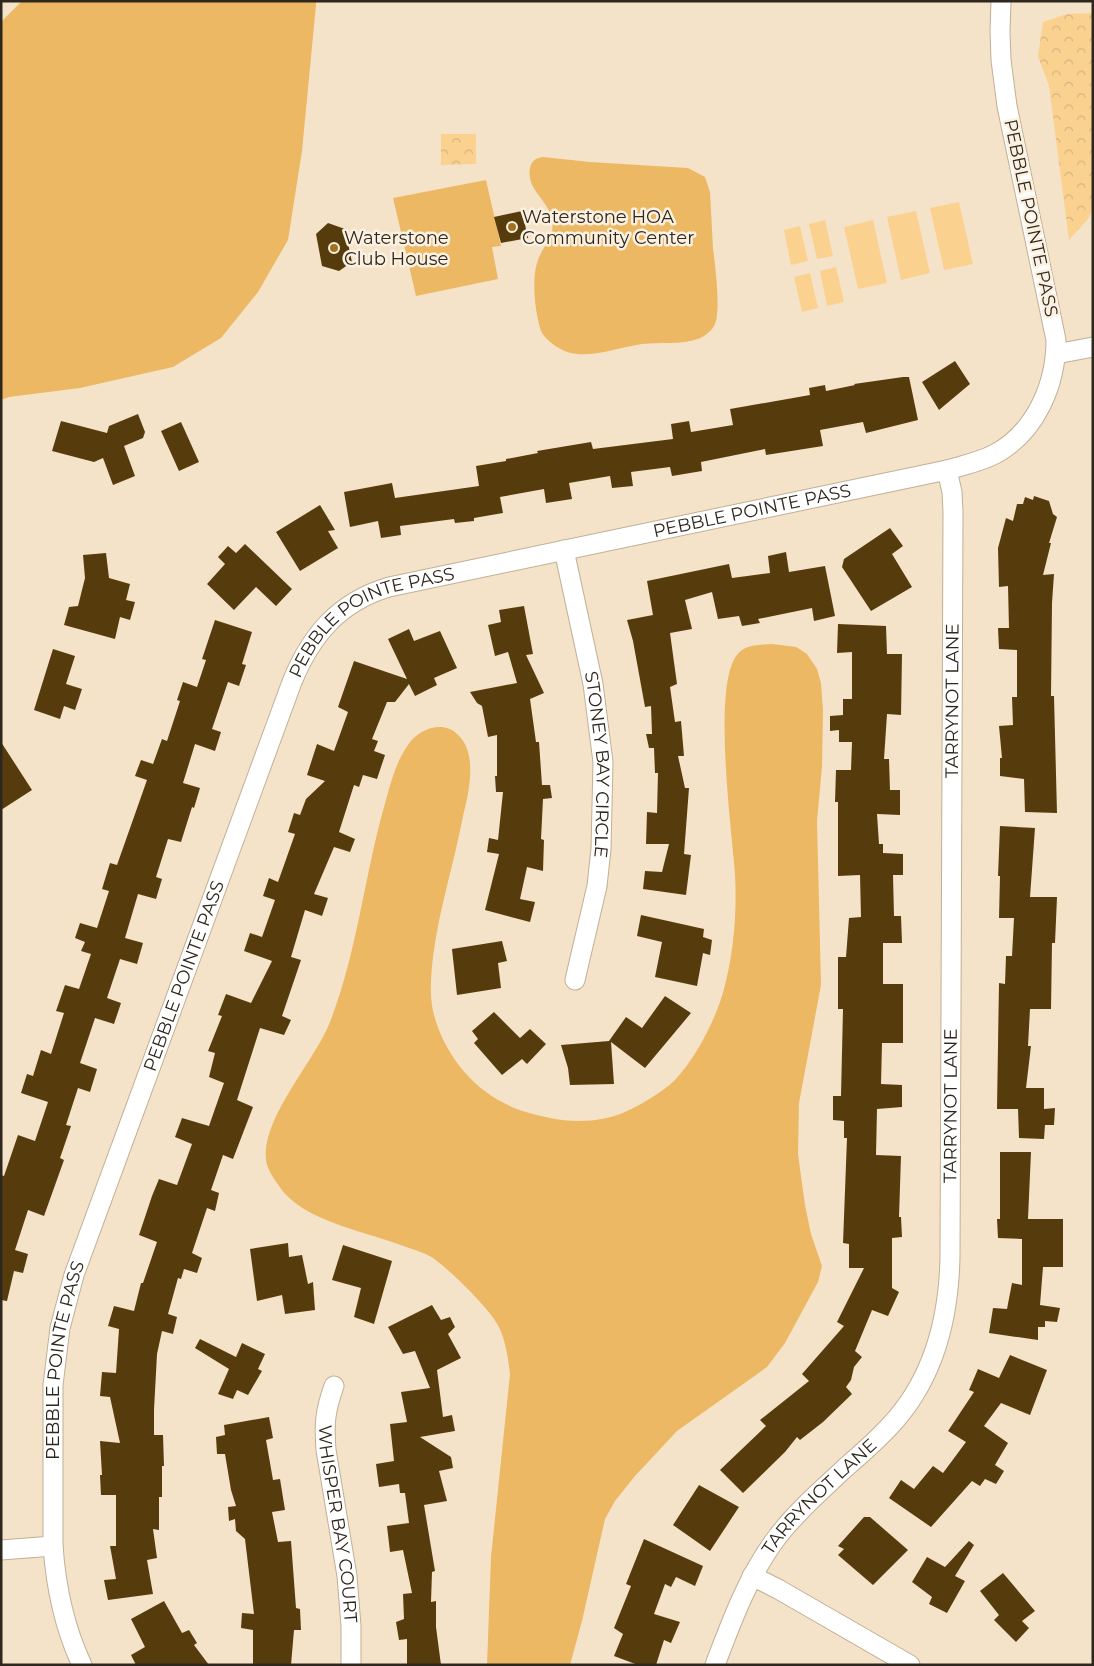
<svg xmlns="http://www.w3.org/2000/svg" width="1094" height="1666" viewBox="0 0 1094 1666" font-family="Montserrat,sans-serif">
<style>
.forest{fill:url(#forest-crowns)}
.pitch{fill:#fbd190}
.water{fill:#edb864}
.building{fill:#563c0d}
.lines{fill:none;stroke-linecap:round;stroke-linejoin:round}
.street-casing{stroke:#c1af96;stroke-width:21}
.street{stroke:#fff;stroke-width:19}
.poi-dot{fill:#a07324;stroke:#fcf1e1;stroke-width:2}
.labels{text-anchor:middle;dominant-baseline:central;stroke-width:5;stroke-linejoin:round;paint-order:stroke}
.poi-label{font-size:18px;fill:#2e271d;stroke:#fcf1e1;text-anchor:start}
.street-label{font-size:18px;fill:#2e271d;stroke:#fcf1e1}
</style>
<defs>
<pattern id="forest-crowns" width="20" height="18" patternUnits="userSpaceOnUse" patternTransform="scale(1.25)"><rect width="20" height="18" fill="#fbd190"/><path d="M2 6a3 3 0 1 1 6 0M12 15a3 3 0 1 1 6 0" fill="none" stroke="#d7b37c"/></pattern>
</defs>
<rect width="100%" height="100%" fill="#f5e3c9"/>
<path class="forest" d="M 1093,13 L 1093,209 L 1088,219 L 1069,240 L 1049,86 L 1038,56 L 1043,22 L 1067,14 Z
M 441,134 L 476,134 L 476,164 L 441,165 Z"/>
<path class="pitch" d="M 959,202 L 973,264 L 944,270 L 930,208 Z
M 916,211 L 930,273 L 901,280 L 887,217 Z
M 825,220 L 833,256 L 817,259 L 809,224 Z
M 873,220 L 887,283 L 858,289 L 844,227 Z
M 800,226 L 808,261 L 791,265 L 784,230 Z
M 836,267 L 844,302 L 827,306 L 820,271 Z
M 810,273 L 818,308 L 802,312 L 794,277 Z"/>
<path class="water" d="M 22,1 L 316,1 L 316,5 L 302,151 L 288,240 L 258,292 L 221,338 L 173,367 L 80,388 L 9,397 L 1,400 L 1,22 Z
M 543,157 L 590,162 L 688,168 L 705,177 L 710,192 C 711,211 712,229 713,248 C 715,265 721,309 715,324 C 712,331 705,336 698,339 C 681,345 661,342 642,344 C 620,347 593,358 571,353 C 561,351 545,340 541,331 C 535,313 531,278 538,260 C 543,245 556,236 552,218 C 547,199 526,189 530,168 C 532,160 536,158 543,157 Z
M 486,180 L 501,246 L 492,247 L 498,279 L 416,296 L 393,198 Z
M 772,644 L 796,647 L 807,654 L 817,669 L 821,683 L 823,710 L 822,767 L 817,821 L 821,985 L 799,1103 L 798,1154 L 805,1205 L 811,1234 L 822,1266 L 818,1282 L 785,1343 L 767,1367 L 677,1431 L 635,1476 L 615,1501 L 605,1519 L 582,1621 L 570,1665 L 487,1665 L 491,1557 L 510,1374 C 508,1358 506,1342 499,1327 C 490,1309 450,1270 433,1258 C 425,1253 415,1250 406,1247 C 368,1232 301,1221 279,1186 C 274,1179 267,1169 266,1160 C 261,1118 315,1061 330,1022 C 357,953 364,878 384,807 C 390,786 395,763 408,745 C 418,729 443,720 457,734 C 470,745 471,763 470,778 C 469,791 466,804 463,816 C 454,864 439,909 433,957 C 431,976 429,997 434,1015 C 444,1052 470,1086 504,1103 C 518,1111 534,1114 550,1118 C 574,1123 603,1122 625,1112 C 641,1105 662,1092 674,1081 C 696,1058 716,1019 724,989 C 734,951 737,913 735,874 C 732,832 712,685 737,655 C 745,644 759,645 772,644 Z"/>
<path class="building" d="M 522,211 L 528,238 L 501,243 L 494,217 Z
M 328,223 L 345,229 L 352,262 L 339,271 L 322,266 L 316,234 Z
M 955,361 L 970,384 L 939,410 L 922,382 Z
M 903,377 L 909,377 L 918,420 L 866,433 L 863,422 L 820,430 L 823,446 L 766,455 L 765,449 L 701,462 L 702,471 L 672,476 L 670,467 L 631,472 L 633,486 L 612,488 L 610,476 L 569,483 L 572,499 L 546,503 L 544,489 L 500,497 L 503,513 L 474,518 L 474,521 L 455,523 L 454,519 L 400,526 L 401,535 L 381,538 L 378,521 L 350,527 L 344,492 L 392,483 L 395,498 L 479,486 L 476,466 L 506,461 L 506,459 L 538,453 L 537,451 L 591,442 L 593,449 L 673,439 L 671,424 L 689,421 L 691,432 L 733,425 L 730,409 L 810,395 L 809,388 L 825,385 L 826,391 L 855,385 L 854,384 Z
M 138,414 L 145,432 L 143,438 L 124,446 L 135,476 L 113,485 L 103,458 L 94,462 L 52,451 L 61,421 L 107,433 L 109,426 Z
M 181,422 L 199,462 L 179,471 L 161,431 Z
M 1034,496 L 1049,501 L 1053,514 L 1057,517 L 1049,543 L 1051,543 L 1043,575 L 1054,574 L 1052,603 L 1051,696 L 1054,696 L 1057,813 L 1025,812 L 1024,779 L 1000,776 L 1000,758 L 1002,758 L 999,726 L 1013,725 L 1012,697 L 1017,697 L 1017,650 L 999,649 L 998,628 L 1009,628 L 1008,586 L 999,587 L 998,548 L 1006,518 L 1013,521 L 1017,504 L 1023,504 L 1025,497 L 1033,500 Z
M 320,505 L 335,530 L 328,531 L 338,548 L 300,571 L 276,532 Z
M 890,528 L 903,546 L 892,554 L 912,587 L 871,611 L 842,567 L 844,559 Z
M 245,544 L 292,589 L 276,606 L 256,587 L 234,610 L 207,584 L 225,564 L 218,557 L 228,546 L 236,553 Z
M 786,552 L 789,572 L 825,566 L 835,616 L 814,621 L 812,608 L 758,619 L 760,623 L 742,626 L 739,616 L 718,619 L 712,592 L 685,600 L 692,629 L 670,633 L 677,684 L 670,687 L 675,722 L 681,721 L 684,756 L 678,756 L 685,788 L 689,788 L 684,854 L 691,855 L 686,895 L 643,889 L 645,871 L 662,872 L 669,844 L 646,844 L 647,812 L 657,813 L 658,773 L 655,773 L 654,748 L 649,748 L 646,734 L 652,734 L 651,706 L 645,707 L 633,641 L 627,620 L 653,615 L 647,581 L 729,564 L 732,578 L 770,573 L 768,556 Z
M 106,553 L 109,578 L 130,584 L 126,600 L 135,602 L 130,620 L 120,617 L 115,639 L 64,625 L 69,607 L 78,606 L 85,578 L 83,555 Z
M 524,606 L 533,654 L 526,655 L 544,693 L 530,699 L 536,742 L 539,742 L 542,785 L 550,785 L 552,798 L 543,799 L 541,839 L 544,840 L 543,871 L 527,867 L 520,899 L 535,902 L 530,922 L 485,910 L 499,854 L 487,852 L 489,838 L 498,840 L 503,792 L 496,792 L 495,776 L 497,776 L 497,735 L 488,737 L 482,706 L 477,703 L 470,692 L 517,683 L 508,652 L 495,656 L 488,625 L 501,622 L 499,610 Z
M 215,620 L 252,632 L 242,664 L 246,665 L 239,686 L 228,682 L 212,729 L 221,732 L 215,751 L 195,744 L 183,783 L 200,788 L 194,808 L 192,807 L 181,842 L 168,839 L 156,877 L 162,879 L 156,899 L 138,894 L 125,938 L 143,943 L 137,964 L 120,959 L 107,998 L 121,1003 L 114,1024 L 95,1018 L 80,1063 L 97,1069 L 90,1092 L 78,1088 L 66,1125 L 71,1126 L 60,1158 L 64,1160 L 44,1216 L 28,1210 L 15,1250 L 28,1254 L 23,1273 L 14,1271 L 7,1301 L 1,1300 L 1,1175 L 4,1176 L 18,1135 L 35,1141 L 48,1102 L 21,1093 L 27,1074 L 33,1076 L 41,1050 L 51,1054 L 64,1013 L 56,1011 L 65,985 L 79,989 L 91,954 L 81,951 L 85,942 L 75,938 L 80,923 L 97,928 L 109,891 L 102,889 L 110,863 L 117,865 L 147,780 L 135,776 L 141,760 L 153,764 L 162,739 L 167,741 L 180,701 L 177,700 L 183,682 L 197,687 L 206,660 L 202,659 Z
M 838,624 L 886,626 L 887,654 L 902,654 L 901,715 L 887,714 L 884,759 L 889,759 L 890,790 L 900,790 L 900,815 L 877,814 L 879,844 L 883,844 L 883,853 L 903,854 L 903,875 L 893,875 L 894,916 L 901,916 L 902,943 L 883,943 L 883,984 L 903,984 L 903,1043 L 882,1043 L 881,1084 L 902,1085 L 902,1107 L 877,1109 L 876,1155 L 901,1156 L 899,1217 L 901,1217 L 902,1237 L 892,1238 L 892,1288 L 899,1292 L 888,1316 L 872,1310 L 855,1351 L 862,1357 L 854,1367 L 851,1380 L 846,1387 L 852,1394 L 823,1422 L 800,1440 L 797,1437 L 785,1452 L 743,1493 L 720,1470 L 766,1426 L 760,1420 L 809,1381 L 802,1374 L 844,1326 L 837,1322 L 864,1268 L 849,1268 L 849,1244 L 843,1243 L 847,1138 L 844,1138 L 844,1121 L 833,1120 L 833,1096 L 841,1096 L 843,1009 L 838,1009 L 838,957 L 846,957 L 849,918 L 861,917 L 860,875 L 838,876 L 838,802 L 835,802 L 836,770 L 851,770 L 852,742 L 839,742 L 839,730 L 830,731 L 830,716 L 843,715 L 843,699 L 852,699 L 852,652 L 837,653 Z
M 409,629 L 414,641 L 440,631 L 457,668 L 434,678 L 437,685 L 415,696 L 409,684 L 395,702 L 387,702 L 372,739 L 378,741 L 374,751 L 385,755 L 377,779 L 363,775 L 359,787 L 354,785 L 339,832 L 355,839 L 350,852 L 334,847 L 314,894 L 328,898 L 322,916 L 305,910 L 291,957 L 301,960 L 282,1016 L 291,1020 L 284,1035 L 260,1028 L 237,1100 L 253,1107 L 233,1159 L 223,1155 L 211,1190 L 219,1193 L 215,1211 L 207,1208 L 192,1253 L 202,1258 L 197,1273 L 184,1269 L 181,1279 L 178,1278 L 168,1314 L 177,1317 L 173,1334 L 162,1331 L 157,1354 L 154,1410 L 154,1435 L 163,1435 L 164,1466 L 162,1466 L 162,1497 L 159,1497 L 159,1530 L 153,1529 L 157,1558 L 147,1560 L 153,1594 L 108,1600 L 104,1580 L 116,1579 L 110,1546 L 116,1546 L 116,1495 L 101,1495 L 100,1475 L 102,1475 L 100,1441 L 120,1443 L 110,1397 L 100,1396 L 102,1372 L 116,1373 L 119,1329 L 108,1326 L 114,1306 L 134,1311 L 141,1283 L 143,1283 L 157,1242 L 139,1235 L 152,1196 L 159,1179 L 177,1185 L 192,1144 L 175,1137 L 182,1118 L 209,1126 L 224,1083 L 209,1077 L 215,1053 L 208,1051 L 222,1016 L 218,1015 L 226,994 L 251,1003 L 272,961 L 244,951 L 250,933 L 262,937 L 275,900 L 263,896 L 269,878 L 278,882 L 295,834 L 288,832 L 294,813 L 300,815 L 306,799 L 325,781 L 307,775 L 317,744 L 334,751 L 348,712 L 338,707 L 354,661 L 407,679 L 388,639 Z
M 53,649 L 75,656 L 66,684 L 82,689 L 75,710 L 64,706 L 60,719 L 34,710 Z
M 1,742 L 32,790 L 1,810 Z
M 1000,826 L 1035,828 L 1030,897 L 1057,897 L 1055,943 L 1052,943 L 1051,1009 L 1030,1009 L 1028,1046 L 1031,1046 L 1026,1088 L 1044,1088 L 1044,1109 L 1055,1108 L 1054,1125 L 1045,1125 L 1044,1139 L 1019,1138 L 1018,1109 L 997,1109 L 999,983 L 1005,984 L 1006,956 L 1012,956 L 1014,918 L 999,918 L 1000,876 L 998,876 Z
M 641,915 L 704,929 L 703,937 L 712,940 L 710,955 L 703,953 L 697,986 L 655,977 L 662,942 L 637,936 Z
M 502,941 L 507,961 L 498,963 L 501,988 L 457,995 L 452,949 Z
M 665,996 L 691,1013 L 645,1068 L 611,1042 L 614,1084 L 570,1085 L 568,1068 L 561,1045 L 609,1041 L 626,1017 L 642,1028 Z
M 494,1012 L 520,1038 L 530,1029 L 546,1044 L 527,1064 L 522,1059 L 502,1075 L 474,1043 L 478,1039 L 472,1031 Z
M 1000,1152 L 1031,1152 L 1028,1219 L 1063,1219 L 1063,1267 L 1043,1267 L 1040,1305 L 1060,1308 L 1057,1322 L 1045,1321 L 1045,1327 L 1038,1327 L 1038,1340 L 989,1333 L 993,1308 L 1007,1309 L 1012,1283 L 1022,1285 L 1022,1239 L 998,1238 L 997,1219 L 1000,1219 Z
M 288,1243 L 289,1257 L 302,1255 L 308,1284 L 313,1282 L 315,1310 L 285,1314 L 282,1295 L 257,1301 L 250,1249 Z
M 343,1245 L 392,1261 L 374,1324 L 354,1317 L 361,1288 L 332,1280 Z
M 432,1305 L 441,1320 L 450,1317 L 455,1327 L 448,1334 L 461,1358 L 437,1370 L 443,1417 L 452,1415 L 455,1431 L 420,1437 L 451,1457 L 453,1468 L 439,1471 L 447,1501 L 424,1505 L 435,1571 L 432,1572 L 431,1602 L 436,1601 L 436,1627 L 441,1665 L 407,1665 L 407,1639 L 399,1640 L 396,1622 L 404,1619 L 403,1594 L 412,1593 L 403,1550 L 390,1552 L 387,1526 L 409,1523 L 405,1493 L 400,1493 L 399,1484 L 379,1487 L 376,1464 L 394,1461 L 390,1424 L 407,1422 L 401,1392 L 430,1388 L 415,1351 L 403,1354 L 388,1327 Z
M 200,1339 L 236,1357 L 242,1343 L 265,1354 L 258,1369 L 262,1371 L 248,1395 L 237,1390 L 233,1399 L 218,1394 L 229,1369 L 195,1348 Z
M 1010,1355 L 1047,1370 L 1030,1415 L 1001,1403 L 984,1426 L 1008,1443 L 995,1465 L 1004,1471 L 996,1484 L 985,1479 L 980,1486 L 972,1481 L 931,1527 L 889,1498 L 901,1480 L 914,1489 L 933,1466 L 943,1473 L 966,1442 L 948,1431 L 974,1392 L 969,1390 L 978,1369 L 999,1378 Z
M 269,1417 L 273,1438 L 266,1440 L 273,1480 L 280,1479 L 285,1510 L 272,1512 L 278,1542 L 291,1541 L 296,1608 L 300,1609 L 301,1630 L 294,1630 L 291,1665 L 253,1665 L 253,1630 L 241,1628 L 242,1613 L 254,1614 L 245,1539 L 236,1531 L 235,1519 L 229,1521 L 228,1507 L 236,1506 L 231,1490 L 225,1454 L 217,1454 L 216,1437 L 225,1435 L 224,1425 Z
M 699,1485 L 739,1507 L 710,1551 L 673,1525 Z
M 864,1517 L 870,1517 L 908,1550 L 873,1585 L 838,1555 L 844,1549 L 838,1546 Z
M 644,1539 L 703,1566 L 695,1586 L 676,1577 L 671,1587 L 665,1584 L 654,1614 L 680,1622 L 671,1643 L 664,1640 L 656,1665 L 638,1665 L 614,1656 L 623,1634 L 614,1628 L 631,1586 L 626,1584 Z
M 969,1541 L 974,1545 L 955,1576 L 965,1581 L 947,1613 L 929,1604 L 932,1597 L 912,1582 L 927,1557 L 945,1567 Z
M 1003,1573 L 1035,1611 L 1022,1621 L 1029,1628 L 1016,1642 L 994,1620 L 999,1615 L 980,1591 Z
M 164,1601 L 182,1633 L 189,1630 L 197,1643 L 194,1645 L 209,1665 L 136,1665 L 131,1655 L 145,1647 L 131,1619 Z"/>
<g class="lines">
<defs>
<g id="street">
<path d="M 1056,354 L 1093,347"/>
<path id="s1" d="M 564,550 L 593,684 L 603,762 L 601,849 L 597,886 L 575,980"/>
<path id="s2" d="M 334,1386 C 325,1411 324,1424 326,1450 L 347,1576 L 351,1626 L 351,1665"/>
<path d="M 1,1550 L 53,1546"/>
<path d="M 752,1576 L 778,1589 L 910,1665"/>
<path id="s3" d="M 82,1665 C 64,1627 56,1588 53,1546 L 53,1385 L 60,1328 L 74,1275 L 292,682 C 311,635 339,602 389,587 L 947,470 C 964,465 980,462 995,454 C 1036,432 1056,384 1056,340 L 1007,106 L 1001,60 L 1000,31 L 1001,1"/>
<path id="s4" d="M 715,1665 C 732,1620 749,1574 778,1536 C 798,1510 822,1490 845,1468 C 860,1455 876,1441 889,1427 C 934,1380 949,1318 950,1256 L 953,512 L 952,492 L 947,470"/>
</g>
</defs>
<use href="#street" class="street-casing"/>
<use href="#street" class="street"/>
</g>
<g class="poi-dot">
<circle cx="512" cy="227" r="5"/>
<circle cx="334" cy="248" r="5"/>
</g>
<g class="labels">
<g class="poi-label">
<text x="522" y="217">Waterstone HOA<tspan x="522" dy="21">Community Center</tspan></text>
<text x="344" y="238">Waterstone<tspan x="344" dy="21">Club House</tspan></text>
</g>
<g class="street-label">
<text transform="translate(1031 218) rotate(78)">PEBBLE POINTE PASS</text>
<text stroke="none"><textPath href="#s3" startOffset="1540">PEBBLE POINTE PASS</textPath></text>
<text stroke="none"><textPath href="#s3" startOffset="1135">PEBBLE POINTE PASS</textPath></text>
<text stroke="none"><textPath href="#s4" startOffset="1041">TARRYNOT LANE</textPath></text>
<text stroke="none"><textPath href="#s1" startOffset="218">STONEY BAY CIRCLE</textPath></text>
<text stroke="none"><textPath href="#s3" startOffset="715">PEBBLE POINTE PASS</textPath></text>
<text stroke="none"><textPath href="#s4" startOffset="636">TARRYNOT LANE</textPath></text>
<text stroke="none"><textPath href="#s3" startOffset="310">PEBBLE POINTE PASS</textPath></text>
<text stroke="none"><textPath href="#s4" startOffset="201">TARRYNOT LANE</textPath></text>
<text stroke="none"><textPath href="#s2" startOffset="140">WHISPER BAY COURT</textPath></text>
</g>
</g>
<rect width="1094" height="1666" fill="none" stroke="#2e271d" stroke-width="5"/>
</svg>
